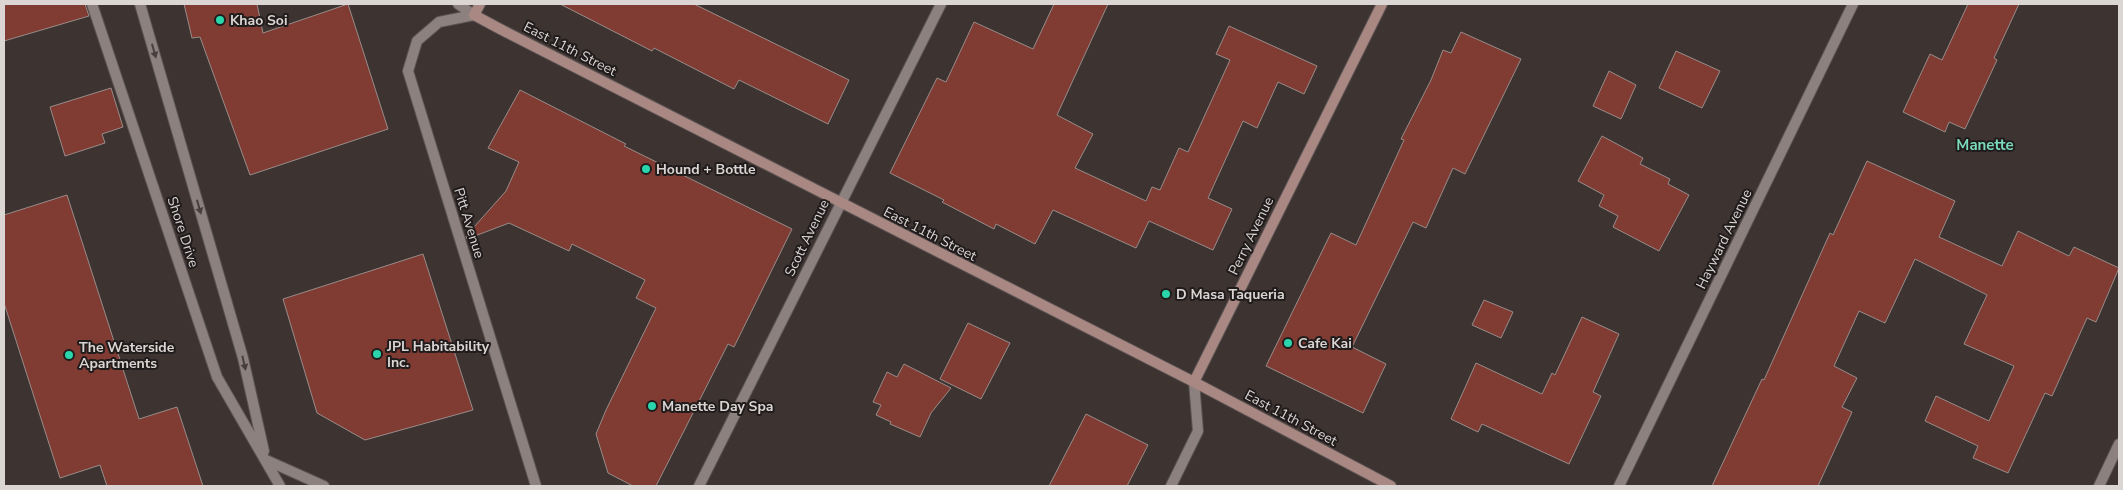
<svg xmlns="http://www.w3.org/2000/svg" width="2123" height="490" viewBox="0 0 2123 490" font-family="'Nunito Sans',sans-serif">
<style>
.building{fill:#803b32;stroke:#988c8a}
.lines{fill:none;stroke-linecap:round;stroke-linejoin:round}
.street-casing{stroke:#5b5352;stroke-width:12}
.secondary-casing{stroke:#5b5352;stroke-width:12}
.street{stroke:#8d817f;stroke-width:10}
.secondary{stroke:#a98883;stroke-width:10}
.oneway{fill:#473f3f}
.poi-dot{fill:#2ad5ac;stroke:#211c1c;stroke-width:2}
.labels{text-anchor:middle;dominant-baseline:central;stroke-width:4;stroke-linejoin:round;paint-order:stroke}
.poi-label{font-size:14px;font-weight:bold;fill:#dbd5d4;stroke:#211c1c;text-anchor:start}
.street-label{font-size:14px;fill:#dbd5d4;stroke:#211c1c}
.neighbourhood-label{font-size:15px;font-weight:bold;fill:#7bd9bc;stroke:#211c1c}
</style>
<rect width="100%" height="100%" fill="#3d3432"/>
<path class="building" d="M 4,4 L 85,4 L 89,16 L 4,41 Z
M 184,4 L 257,4 L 263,33 L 348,4 L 388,129 L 250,175 L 200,37 L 192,38 Z
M 560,4 L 694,4 L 849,80 L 828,124 L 739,80 L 734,89 L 654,48 L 652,51 Z
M 1054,4 L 1108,4 L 1057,115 L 1093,134 L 1075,168 L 1146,201 L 1152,187 L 1160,190 L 1179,148 L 1188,152 L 1230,60 L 1216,54 L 1229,26 L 1317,66 L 1304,94 L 1278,82 L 1257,128 L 1243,121 L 1208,198 L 1232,209 L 1213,250 L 1149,221 L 1136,248 L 1053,210 L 1035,244 L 996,224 L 994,229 L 942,202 L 944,200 L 890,173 L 937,78 L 946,82 L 974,22 L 1033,49 Z
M 1968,4 L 2019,4 L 1994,58 L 1997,60 L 1965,129 L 1949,122 L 1945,132 L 1903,112 L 1930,54 L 1942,60 Z
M 1461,32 L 1521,59 L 1465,174 L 1453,168 L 1426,228 L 1413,222 L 1352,347 L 1386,364 L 1363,413 L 1266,366 L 1331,233 L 1356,245 L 1404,140 L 1401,139 L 1431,80 L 1443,50 L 1451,53 Z
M 1676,51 L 1720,71 L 1702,108 L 1659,88 Z
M 1609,71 L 1636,85 L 1621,119 L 1593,106 Z
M 111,88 L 123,127 L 102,134 L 105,143 L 65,156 L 50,107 Z
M 520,90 L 626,144 L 624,146 L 792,229 L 734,347 L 728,344 L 656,486 L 633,486 L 608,473 L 596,434 L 606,410 L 656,308 L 636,298 L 645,280 L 572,244 L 569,251 L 509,223 L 467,239 L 466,236 L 506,191 L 519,162 L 488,148 Z
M 1602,136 L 1643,158 L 1640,164 L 1670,179 L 1668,184 L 1689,195 L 1659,251 L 1613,227 L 1618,216 L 1599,206 L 1604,195 L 1578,181 Z
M 1867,161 L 1955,201 L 1939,237 L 2002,266 L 2018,231 L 2069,256 L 2074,247 L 2119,268 L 2096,322 L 2087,318 L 2052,396 L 2045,393 L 2008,473 L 1973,458 L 1978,446 L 1925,421 L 1936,396 L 1989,421 L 2014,366 L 1964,344 L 1987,295 L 1915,259 L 1885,323 L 1859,311 L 1834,366 L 1857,378 L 1842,407 L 1852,412 L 1818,486 L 1712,486 L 1762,379 L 1764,380 L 1830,233 L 1833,235 Z
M 67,195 L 139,419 L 177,407 L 203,486 L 107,486 L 100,465 L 60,478 L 4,303 L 4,215 Z
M 423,254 L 473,410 L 365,440 L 317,413 L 283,299 Z
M 1484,300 L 1513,312 L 1501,338 L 1472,325 Z
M 1582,317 L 1619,334 L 1593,392 L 1601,396 L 1569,464 L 1482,424 L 1478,432 L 1451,419 L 1476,363 L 1542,394 L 1552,373 L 1555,375 Z
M 968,323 L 1010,343 L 981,399 L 940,379 Z
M 904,364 L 951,388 L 931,413 L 920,437 L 890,424 L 891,422 L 876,415 L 881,405 L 873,402 L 887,372 L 897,377 Z
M 1086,414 L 1148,445 L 1127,486 L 1049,486 Z"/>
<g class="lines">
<defs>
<path id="street" d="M 92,4 L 217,377 L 280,486
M 140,4 L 243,358 L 264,451
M 458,4 L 474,15
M 474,15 L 439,22 L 417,41 L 408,71 L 536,486
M 266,460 L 324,486
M 699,486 L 941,4
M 1171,486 L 1198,431 L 1194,382
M 1619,486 L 1853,4
M 2099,486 L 2119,444"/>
<path id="secondary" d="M 480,4 L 474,15 L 502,30 L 1194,382 L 1391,486
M 1194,382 L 1382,4"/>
</defs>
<use href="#street" class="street-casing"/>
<use href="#secondary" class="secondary-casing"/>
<use href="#street" class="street"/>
<use href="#secondary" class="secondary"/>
</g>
<defs><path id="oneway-solid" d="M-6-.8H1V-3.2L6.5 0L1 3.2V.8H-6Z" transform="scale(1.25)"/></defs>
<g class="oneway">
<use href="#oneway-solid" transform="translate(154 51) rotate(74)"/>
<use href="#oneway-solid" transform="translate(199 207) rotate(74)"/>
<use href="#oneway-solid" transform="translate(244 363) rotate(77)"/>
</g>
<g class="poi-dot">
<circle cx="220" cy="20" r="5"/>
<circle cx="646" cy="169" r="5"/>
<circle cx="1166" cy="294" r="5"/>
<circle cx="1288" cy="343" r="5"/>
<circle cx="377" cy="354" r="5"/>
<circle cx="69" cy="355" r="5"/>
<circle cx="652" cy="406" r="5"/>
</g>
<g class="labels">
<g class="poi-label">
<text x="230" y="20">Khao Soi</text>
<text x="656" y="169">Hound + Bottle</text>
<text x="1176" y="294">D Masa Taqueria</text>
<text x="1298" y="343">Cafe Kai</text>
<text x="387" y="346">JPL Habitability<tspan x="387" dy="16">Inc.</tspan></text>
<text x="79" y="347">The Waterside<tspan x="79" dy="16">Apartments</tspan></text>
<text x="662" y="406">Manette Day Spa</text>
</g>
<g class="street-label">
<text transform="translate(570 49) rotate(27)">East 11th Street</text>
<text transform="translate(469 223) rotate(73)">Pitt Avenue</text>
<text transform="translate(183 232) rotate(72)">Shore Drive</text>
<text transform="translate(930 234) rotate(27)">East 11th Street</text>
<text transform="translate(1251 236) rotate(-64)">Perry Avenue</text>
<text transform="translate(807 238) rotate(-64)">Scott Avenue</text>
<text transform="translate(1724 239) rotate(-64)">Hayward Avenue</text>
<text transform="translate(1291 418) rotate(28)">East 11th Street</text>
</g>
<g class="neighbourhood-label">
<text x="1985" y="145">Manette</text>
</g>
</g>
<rect width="2123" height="490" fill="none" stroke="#dbd5d4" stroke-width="10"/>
</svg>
